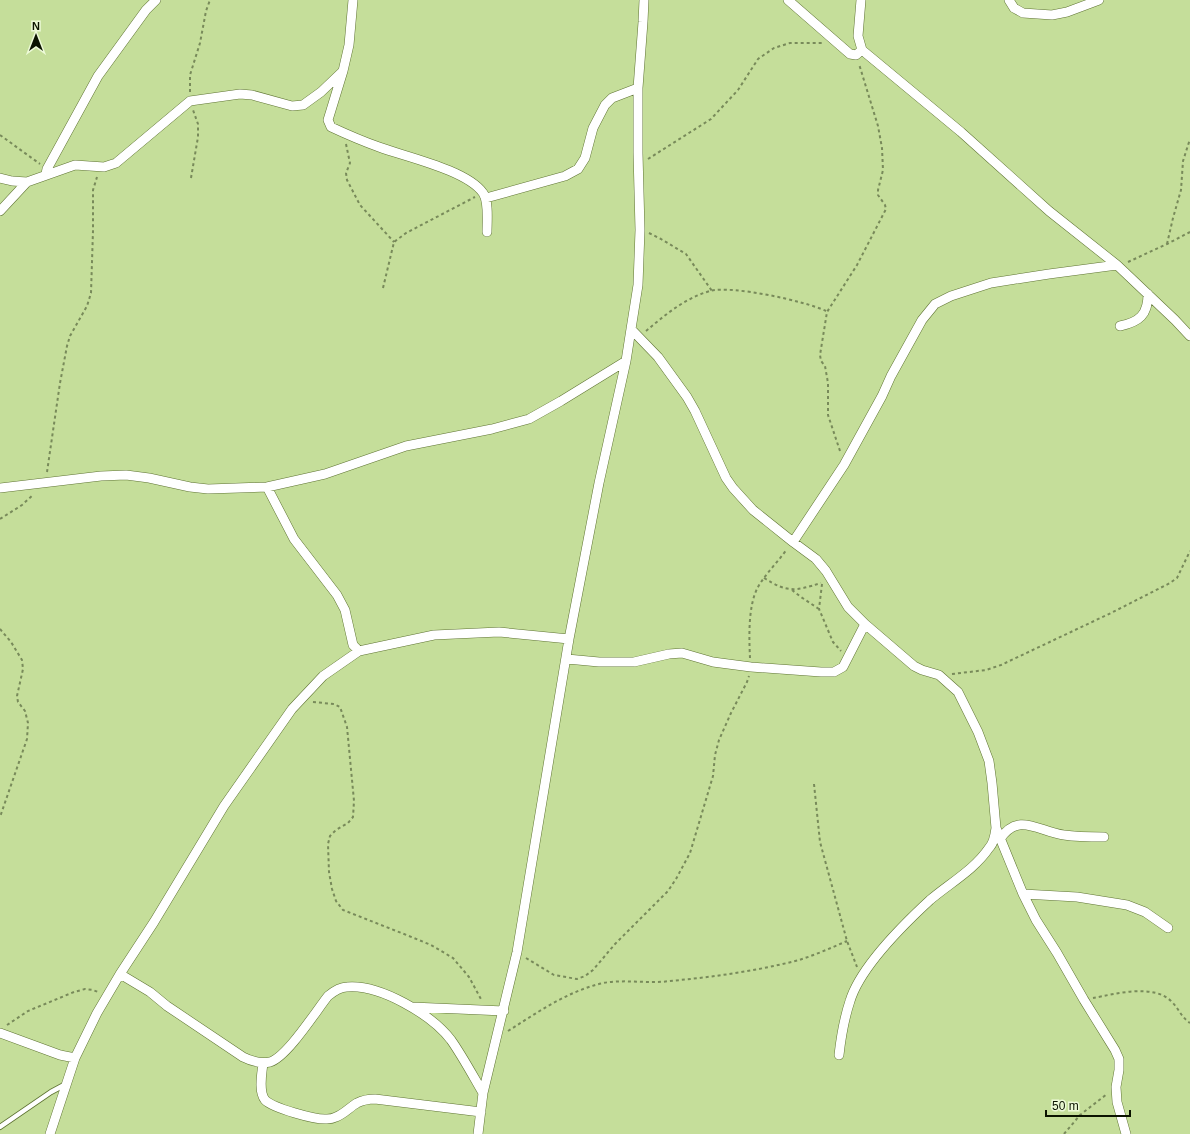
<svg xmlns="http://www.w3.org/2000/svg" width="1190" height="1134" viewBox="0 0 1190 1134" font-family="Helvetica,sans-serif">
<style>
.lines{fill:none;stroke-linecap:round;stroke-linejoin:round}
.lane-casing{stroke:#5f7433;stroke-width:6}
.street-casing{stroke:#5f7433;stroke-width:10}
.path{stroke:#788a5a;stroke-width:2;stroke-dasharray:3 3;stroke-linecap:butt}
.lane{stroke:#fff;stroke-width:4.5}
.street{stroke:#fff;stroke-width:9}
</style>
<rect width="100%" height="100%" fill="#c5de9a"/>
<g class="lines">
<defs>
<path id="lane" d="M 0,1127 L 51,1092 L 66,1084"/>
<path id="street" d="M 353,0 L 349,45 L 343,71 L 328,120 L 331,127 C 346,134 362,141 379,147 C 406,157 467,170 483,193 C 489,201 487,222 487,232
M 788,0 L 850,54 L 856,55 L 862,50
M 861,0 L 858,36 L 862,50 L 961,132 L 1049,211 L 1117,265 L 1175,320 L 1190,336
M 1009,0 L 1014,8 L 1023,13 L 1052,15 L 1067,12 L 1099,0
M 46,174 L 47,169 L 98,76 L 146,10 L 156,0
M 0,178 L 12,181 L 27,182 L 75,165 L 104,167 L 116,163 L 190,101 L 240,94 L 252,95 L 292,106 L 303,105 L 321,92 L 343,71
M 486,198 L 565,176 L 578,169 L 585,158 L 593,128 L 605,105 L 612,98 L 638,88
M 0,211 L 27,182
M 1120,326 C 1139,322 1148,315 1148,294
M 631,329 L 658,357 L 687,397 L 695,411 L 726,478 L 733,488 L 753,510 L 793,542 L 816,559 L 826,571 L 848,607 L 865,624 L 914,666 L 922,670 L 939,675 L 958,692 L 978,732 L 989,761 L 992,783 L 996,828 L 1023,894 L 1036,920 L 1057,953 L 1084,1000 L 1115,1050 L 1119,1059 L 1119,1070 L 1116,1087 L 1117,1102 L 1126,1134
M 267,487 L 294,539 L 337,595 L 345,610 L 353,645 L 359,651
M 0,488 L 101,476 L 126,475 L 149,478 L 190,487 L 208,489 L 267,487 L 325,474 L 406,446 L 492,429 L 529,419 L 561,401 L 626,361
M 793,542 L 844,465 L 882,396 L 891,376 L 922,320 L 935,304 L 951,296 L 991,283 L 1049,274 L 1117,265
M 567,659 L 599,662 L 634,662 L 669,654 L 682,653 L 713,662 L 751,667 L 821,672 L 834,672 L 843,667 L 865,624
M 1000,839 C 1019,811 1039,832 1064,835 C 1077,837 1090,837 1104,837
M 1023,894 L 1077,897 L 1127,905 L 1145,912 L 1168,928
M 120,974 L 150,992 L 167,1006 L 243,1057 C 251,1061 260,1064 270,1062 C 287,1057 316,1011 328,996 C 334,991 340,987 347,987 C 380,984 432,1015 451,1040 C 463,1057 473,1076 483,1093
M 412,1007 L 504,1011
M 0,1033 L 60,1055 L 75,1058 L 97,1013 L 120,974 L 154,922 L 224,806 L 292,709 L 323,676 L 359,651 L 434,635 L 499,632 L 569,639
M 839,1055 C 841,1037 844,1019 850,1001 C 860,968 904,924 930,900 C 950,883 974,870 989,848 C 994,843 995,835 996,828
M 263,1063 C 262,1073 258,1091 265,1100 C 273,1108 315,1120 327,1119 C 330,1119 334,1118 336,1117 C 344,1114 350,1107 357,1103 C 363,1100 369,1099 375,1099 L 481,1112
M 50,1134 L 75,1058
M 478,1134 L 483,1093 L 517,952 L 569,639 L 599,483 L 626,361 L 631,329 L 638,285 L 640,230 L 638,153 L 638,88 L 643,22 L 644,0"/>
</defs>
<use href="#lane" class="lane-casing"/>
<use href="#street" class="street-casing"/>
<path class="path" d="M 190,92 L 190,75 L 200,43 L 206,11 L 210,0
M 0,135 L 40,164
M 346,144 L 350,163 L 346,173 L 347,180 L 360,205 L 394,242
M 648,159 L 711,119 L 738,90 L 758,59 L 774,48 L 790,43 L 822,43
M 191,178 L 198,137 L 198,124 L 193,110
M 649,233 L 661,239 L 686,254 L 712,291
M 1167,244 L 1173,218 L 1181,190 L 1183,161 L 1190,139
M 1128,262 L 1167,244 L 1190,232
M 383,288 L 394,242 L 406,233 L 475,197
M 646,331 C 665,315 685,298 710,291 C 732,285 805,301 826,311
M 840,451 L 828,415 L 828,383 L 825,366 L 821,361 L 820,355 L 827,312 L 857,265 L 886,209 L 885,205 L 878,195 L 878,190 L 883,170 L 882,148 L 878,126 L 859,64
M 47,472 L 60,383 L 67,346 L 70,336 L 87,306 L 91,293 L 93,231 L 93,190 L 97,177
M 0,519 L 22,505 L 33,495
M 764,578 C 788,593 795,591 821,583
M 822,584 L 819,609 L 833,642 L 841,651
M 792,590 L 801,597 L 819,609
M 0,629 L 11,642 L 22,660 L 23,669 L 17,696 L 18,702 L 25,711 L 28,723 L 27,739 L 0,817
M 750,658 C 749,637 748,605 758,587 C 766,573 778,562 787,549
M 952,674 L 986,670 L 1001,665 L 1111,613 L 1170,583 L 1177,578 L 1190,551
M 313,702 L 334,704 L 340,707 L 347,727 L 354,801 L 353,817 L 348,823 L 336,830 L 330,836 L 328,844 L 329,872 L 332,889 L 336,901 L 343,910 L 404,934 L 431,945 L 453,958 L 469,977 L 482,1001
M 814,784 L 820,842 L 847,941 L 857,967
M 526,958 L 554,975 L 577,979 L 585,976 L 593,970 L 615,944 L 668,891 L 676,879 L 690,853 L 713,776 L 715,755 L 719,740 L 731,713 L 747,682 L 749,676
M 1093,998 C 1115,994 1154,983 1172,1002 C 1179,1009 1181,1017 1190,1023
M 7,1025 L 28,1011 L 74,992 L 85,989 L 93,990 L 98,992
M 508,1031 C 538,1012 568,991 603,983 C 625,979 648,984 670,981 C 713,977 757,971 799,960 C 815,955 831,948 847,941
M 1064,1134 L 1080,1115 L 1107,1094"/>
<use href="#lane" class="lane"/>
<use href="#street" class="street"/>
</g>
<g transform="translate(36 36)" stroke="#edfad8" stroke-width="3" paint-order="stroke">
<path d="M0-3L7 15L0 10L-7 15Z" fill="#0b1300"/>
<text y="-6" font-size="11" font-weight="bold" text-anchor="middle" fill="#0b1300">N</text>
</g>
<path d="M1046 1110v6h84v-6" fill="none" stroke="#0b1300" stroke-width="2"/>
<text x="1052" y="1110" font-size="12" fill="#0b1300" stroke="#edfad8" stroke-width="3" paint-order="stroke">50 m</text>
</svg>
